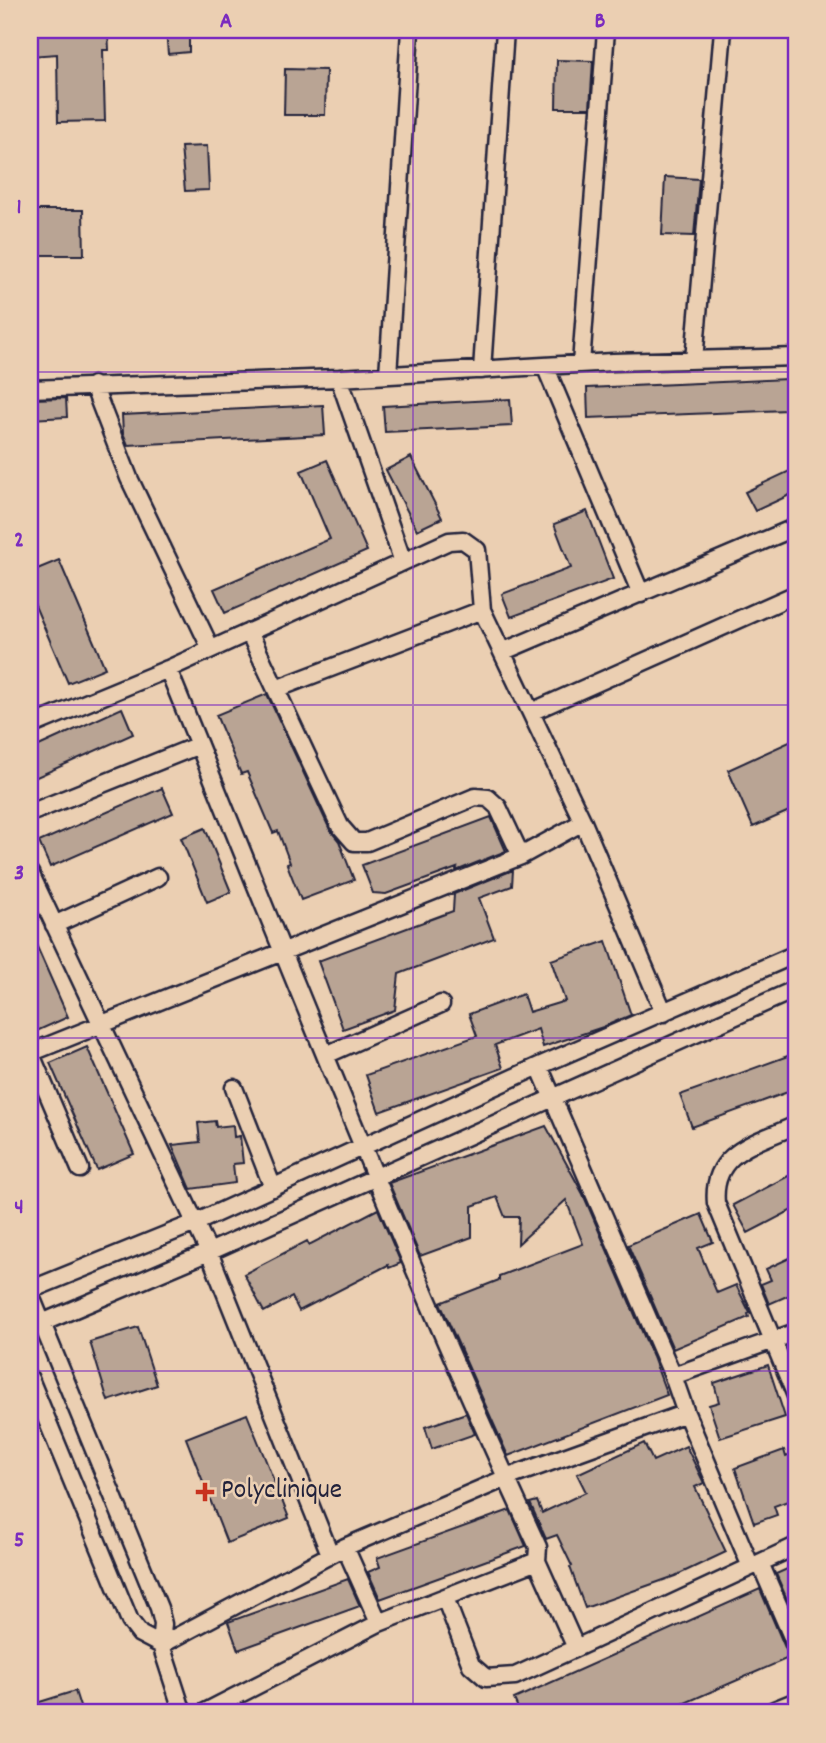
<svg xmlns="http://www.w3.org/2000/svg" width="826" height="1743" viewBox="0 0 826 1743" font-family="Dekko,sans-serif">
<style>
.building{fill:#b9a494;stroke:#22223b;stroke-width:2}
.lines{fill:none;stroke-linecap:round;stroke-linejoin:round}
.street-casing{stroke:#22223b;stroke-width:21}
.secondary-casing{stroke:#22223b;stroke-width:28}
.street{stroke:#ebcfb2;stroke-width:16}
.secondary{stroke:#ebcfb2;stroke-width:23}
.grid{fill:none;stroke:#7b2cbf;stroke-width:2;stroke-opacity:0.55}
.poi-dot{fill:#c8321e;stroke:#ebcfb2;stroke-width:2.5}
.labels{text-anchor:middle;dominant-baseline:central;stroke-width:5;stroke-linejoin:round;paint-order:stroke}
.poi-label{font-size:28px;fill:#22223b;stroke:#ebcfb2;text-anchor:start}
.neatline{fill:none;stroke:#7b2cbf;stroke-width:2.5}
.grid-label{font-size:23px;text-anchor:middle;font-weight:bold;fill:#7b2cbf}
</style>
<rect width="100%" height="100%" fill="#ebcfb2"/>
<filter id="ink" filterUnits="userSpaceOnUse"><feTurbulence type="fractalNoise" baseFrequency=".0143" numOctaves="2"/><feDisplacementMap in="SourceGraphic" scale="14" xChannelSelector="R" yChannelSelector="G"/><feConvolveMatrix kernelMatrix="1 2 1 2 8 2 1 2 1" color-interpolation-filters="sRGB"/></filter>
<g filter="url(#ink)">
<path class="building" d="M 30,30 L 108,30 L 109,50 L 103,50 L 105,121 L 58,122 L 57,54 L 30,56 Z
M 166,30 L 189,30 L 189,52 L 168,54 Z
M 557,60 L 593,61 L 590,108 L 556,108 Z
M 285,69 L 326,70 L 325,115 L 284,115 Z
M 207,146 L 209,190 L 185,191 L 181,147 Z
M 665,177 L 699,179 L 694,236 L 662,235 Z
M 30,210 L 83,210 L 84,255 L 30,255 Z
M 787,379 L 788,410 L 588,418 L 587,388 Z
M 66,398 L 67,417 L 30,419 L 30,399 Z
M 510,399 L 512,426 L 385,432 L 383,406 Z
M 323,405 L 325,435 L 128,445 L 123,433 L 122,415 Z
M 411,457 L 442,518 L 417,530 L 386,470 Z
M 327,460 L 367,551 L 225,613 L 214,589 L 330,539 L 301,471 Z
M 796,468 L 796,492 L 755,511 L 745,492 Z
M 587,511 L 613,579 L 511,617 L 502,594 L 571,568 L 554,524 Z
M 59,560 L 105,668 L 68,683 L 30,594 L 30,572 Z
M 267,694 L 330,830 L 339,841 L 354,880 L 301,900 L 287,864 L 290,863 L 278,831 L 273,833 L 247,772 L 241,774 L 216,715 Z
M 122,708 L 133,734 L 30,780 L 30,750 Z
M 796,739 L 796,808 L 753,827 L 728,770 Z
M 162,788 L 173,813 L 50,867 L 39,842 Z
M 491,817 L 506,851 L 456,871 L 457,868 L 386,894 L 373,893 L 362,865 Z
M 205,828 L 231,892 L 207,902 L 181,838 Z
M 513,870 L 512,886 L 479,898 L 494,938 L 399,974 L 395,1010 L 343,1029 L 318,961 L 453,911 L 454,894 Z
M 30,931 L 68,1017 L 30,1034 Z
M 606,941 L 631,1015 L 603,1027 L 543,1047 L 538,1029 L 495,1045 L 503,1068 L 379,1112 L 366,1075 L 477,1036 L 469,1014 L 523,994 L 529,1012 L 565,1001 L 551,960 Z
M 87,1047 L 134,1154 L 97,1170 L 50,1063 Z
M 796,1053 L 796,1089 L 692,1127 L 680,1095 Z
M 215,1121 L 216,1127 L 233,1125 L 234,1137 L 240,1136 L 243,1163 L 233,1164 L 235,1183 L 191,1189 L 172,1145 L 200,1142 L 198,1123 Z
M 546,1126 L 583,1194 L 653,1357 L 667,1395 L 508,1456 L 440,1303 L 499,1280 L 499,1276 L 583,1244 L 566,1200 L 518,1244 L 519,1217 L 505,1217 L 497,1197 L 472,1206 L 472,1237 L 420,1256 L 389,1183 Z
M 796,1172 L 796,1208 L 748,1233 L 733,1205 Z
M 378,1209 L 401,1263 L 389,1268 L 388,1265 L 299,1311 L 292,1297 L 264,1312 L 244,1274 L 307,1241 L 309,1245 Z
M 701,1214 L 713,1242 L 698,1248 L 717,1293 L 736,1285 L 750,1313 L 748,1314 L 749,1317 L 673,1349 L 628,1245 Z
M 796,1255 L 796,1292 L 769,1304 L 761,1284 L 771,1280 L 766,1269 Z
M 138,1327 L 157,1385 L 108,1401 L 90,1342 Z
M 768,1365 L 785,1417 L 720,1438 L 709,1405 L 719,1402 L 714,1383 Z
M 466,1413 L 475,1434 L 432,1449 L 425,1427 Z
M 247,1414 L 289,1518 L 227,1543 L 186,1438 Z
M 644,1443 L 653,1461 L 686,1446 L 704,1483 L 695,1487 L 726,1552 L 675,1576 L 585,1608 L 570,1567 L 572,1566 L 557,1535 L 546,1539 L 530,1503 L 537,1501 L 542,1513 L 586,1492 L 577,1474 Z
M 784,1450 L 786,1457 L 796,1453 L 796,1498 L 774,1506 L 777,1515 L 754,1523 L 735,1468 Z
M 510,1510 L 526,1546 L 380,1599 L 368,1572 L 380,1567 L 377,1558 Z
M 796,1565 L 796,1620 L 776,1574 Z
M 348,1579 L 360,1606 L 238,1650 L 228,1622 Z
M 760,1589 L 786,1650 L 793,1656 L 662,1713 L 520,1713 L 514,1699 Z
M 75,1691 L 82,1713 L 30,1713 L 30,1705 Z"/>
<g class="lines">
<defs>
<path id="street" d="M 694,360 L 723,30
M 581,364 L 606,30
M 545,366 L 641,594
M 482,370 L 505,30
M 388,375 L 410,30
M 339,378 L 403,562
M 93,385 L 129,478 L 211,649
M 30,389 L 339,378 L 613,362 L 796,357
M 249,632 L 340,826 L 354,842 L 367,842 L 475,797 L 488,798 L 498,807 L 521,856
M 502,652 L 796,527
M 168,669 C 288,963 404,1259 538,1547 L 537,1561
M 276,689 L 482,610
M 531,712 L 796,594
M 30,726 L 168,669 L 449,541 L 463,540 L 477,550 L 482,610 L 583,822 L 664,1013
M 30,813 L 199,745
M 30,873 L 209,1252 L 330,1554
M 54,925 L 158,877
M 30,1052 L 80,1169
M 30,1053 L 521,856 L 583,822
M 326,1055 L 441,1004
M 539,1066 L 673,1376 L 686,1413 L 751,1567
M 234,1088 L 273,1188
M 796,1125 C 757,1143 711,1151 716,1203 L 796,1396
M 30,1290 L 195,1223 L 539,1066 L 796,954
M 30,1294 L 159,1608 L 163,1624 L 161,1645 L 183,1713
M 30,1328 L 209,1252 L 796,989
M 673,1376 L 796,1332
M 30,1379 L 130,1621 L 140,1634 L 161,1645
M 345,1547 L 379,1623
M 760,1563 L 796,1646
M 445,1598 L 471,1665 L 486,1678 L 515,1676 L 576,1648
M 161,1645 L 345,1547 L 506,1478 L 686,1413
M 203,1713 L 379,1623 L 537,1561 L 576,1648 L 796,1546"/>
<path id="secondary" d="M 776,1713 L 796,1705"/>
</defs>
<use href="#street" class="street-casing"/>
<use href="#secondary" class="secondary-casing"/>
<use href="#street" class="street"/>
<use href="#secondary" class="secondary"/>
</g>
</g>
<path class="grid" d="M 413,30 L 413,1713M 30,372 L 796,372M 30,705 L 796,705M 30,1038 L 796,1038M 30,1371 L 796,1371"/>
<path class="poi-dot" d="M201.5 1481.5h7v7h7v7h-7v7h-7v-7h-7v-7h7z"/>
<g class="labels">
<g class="poi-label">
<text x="221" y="1492">Polyclinique</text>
</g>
</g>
<rect width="826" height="1743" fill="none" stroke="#ebcfb2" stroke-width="77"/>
<rect x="38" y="38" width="750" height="1666" class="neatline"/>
<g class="grid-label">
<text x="226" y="27">A</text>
<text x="600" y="27">B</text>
<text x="19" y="213">1</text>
<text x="19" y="546">2</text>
<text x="19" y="879">3</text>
<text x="19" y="1213">4</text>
<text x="19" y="1546">5</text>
</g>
</svg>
